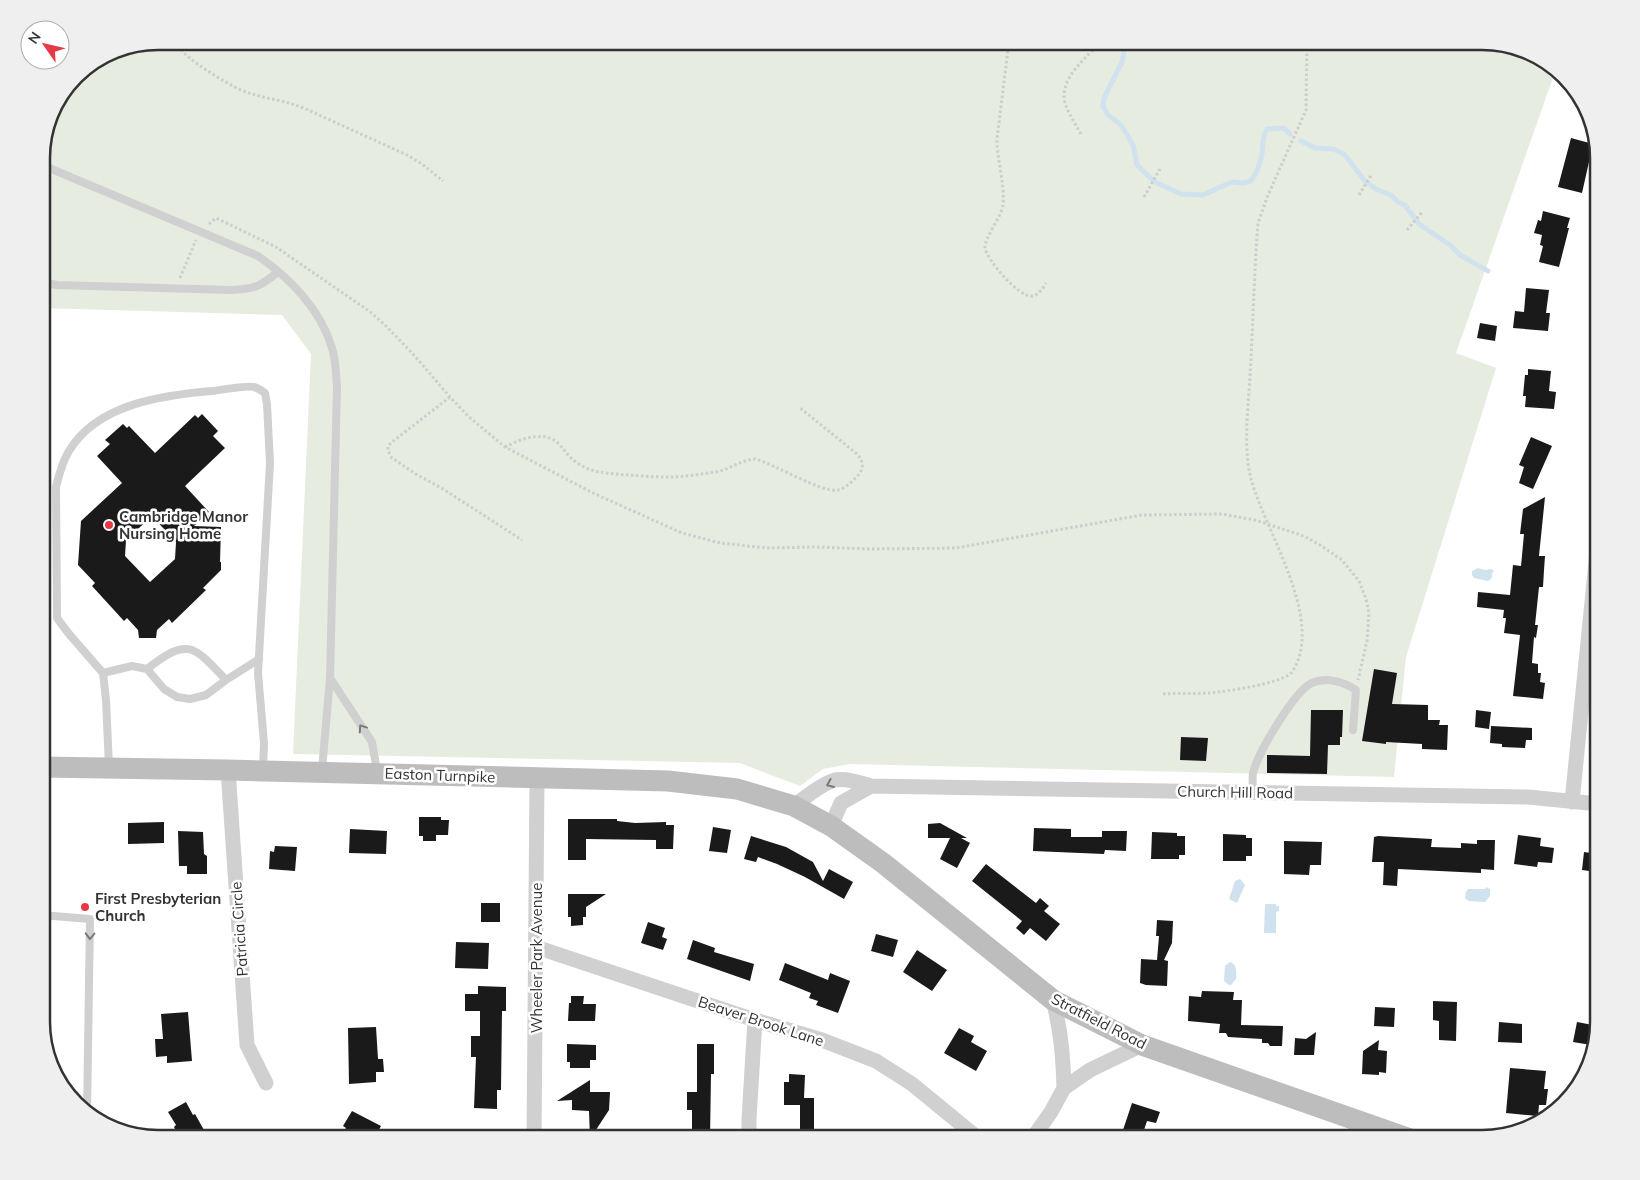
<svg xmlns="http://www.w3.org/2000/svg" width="1640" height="1180" viewBox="0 0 1640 1180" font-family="Mulish,sans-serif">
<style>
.green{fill:#e6ecdf}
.water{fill:#cfe2ee}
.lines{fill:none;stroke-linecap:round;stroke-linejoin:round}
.stream{stroke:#cfe2ee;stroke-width:5}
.building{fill:#1a1a1a;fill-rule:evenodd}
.path{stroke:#cdcdcd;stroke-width:3;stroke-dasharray:2.5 2.5;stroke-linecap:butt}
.service{stroke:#d0d0d0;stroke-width:8}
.minor{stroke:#d0d0d0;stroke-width:15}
.secondary{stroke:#bdbdbd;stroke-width:21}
.oneway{stroke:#7a7a7a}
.poi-dot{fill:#e63946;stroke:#fff;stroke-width:2}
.labels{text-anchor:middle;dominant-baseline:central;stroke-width:5;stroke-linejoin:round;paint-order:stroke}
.poi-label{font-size:15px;font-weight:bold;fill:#333;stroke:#fff;text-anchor:start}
.street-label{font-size:15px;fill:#333;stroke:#fff}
.rim{fill:none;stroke:#333;stroke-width:2.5}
</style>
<rect width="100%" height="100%" fill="#fff"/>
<path class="green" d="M 158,41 L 1482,41 L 1553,65 L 1556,69 L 1456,353 L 1496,368 L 1406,657 L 1394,777 L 850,764 L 823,769 L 800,786 L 740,763 L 293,754 L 311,354 L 282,315 L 42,308 L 42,150 L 53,106 L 81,70 L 114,50 Z"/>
<path class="water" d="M 1478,568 L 1484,570 L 1492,569 L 1494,571 L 1492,573 L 1492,578 L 1488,581 L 1474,578 L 1472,575 L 1472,571 Z
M 1240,879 L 1245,885 L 1237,903 L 1229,899 L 1235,881 Z
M 1486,887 L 1490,889 L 1490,896 L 1485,902 L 1469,901 L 1465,898 L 1466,892 L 1468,889 L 1485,889 Z
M 1265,904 L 1276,904 L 1276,906 L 1279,906 L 1279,911 L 1276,912 L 1276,933 L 1264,933 Z
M 1230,962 C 1238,965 1236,973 1236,979 L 1231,985 L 1229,985 L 1224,981 L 1225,966 Z"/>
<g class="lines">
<path class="stream" d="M 1123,41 L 1124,53 L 1122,62 L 1104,98 L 1103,106 L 1108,115 L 1121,125 L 1133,145 L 1137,165 L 1155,182 L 1181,194 L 1203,195 L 1232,182 L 1243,183 L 1251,181 C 1257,173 1260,164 1262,154 C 1263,145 1262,136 1267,129 L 1284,128 L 1290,134
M 1301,141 L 1315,148 L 1333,149 L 1344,154 L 1365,181 L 1376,189 L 1391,195 L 1398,202 L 1405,205 L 1419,224 L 1450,245 L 1460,255 L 1488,271"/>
</g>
<path class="building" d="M 1571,138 L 1593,144 L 1582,193 L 1558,187 Z
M 1543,211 L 1570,218 L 1567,228 L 1569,228 L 1559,267 L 1539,262 L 1543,246 L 1540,245 L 1542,235 L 1534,233 L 1538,220 L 1541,221 Z
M 1526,288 L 1549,290 L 1546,313 L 1550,313 L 1548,331 L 1513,328 L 1515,311 L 1524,312 Z
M 1480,323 L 1497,326 L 1495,341 L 1477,338 Z
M 1528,369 L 1551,371 L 1549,391 L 1556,392 L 1554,409 L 1525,407 L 1526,396 L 1523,396 L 1525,375 L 1528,375 Z
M 202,414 L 218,431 L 213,436 L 225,448 L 185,486 L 209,512 L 194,526 L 221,527 L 220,562 L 221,562 L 221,570 L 203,588 L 206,590 L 172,623 L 169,619 L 157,630 L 156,638 L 139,638 L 138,630 L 127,618 L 124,621 L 92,586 L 95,583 L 78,565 L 81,521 L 122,483 L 97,456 L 110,444 L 105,440 L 123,424 L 127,428 L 129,426 L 155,453 L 195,415 L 198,418 ZM 152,516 L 176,542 L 175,559 L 150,582 L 125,556 L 126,540 Z
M 1531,437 L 1552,446 L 1533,489 L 1519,483 L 1524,467 L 1519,465 Z
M 1545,497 L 1539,556 L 1545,556 L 1544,570 L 1543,587 L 1539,587 L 1535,625 L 1538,625 L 1536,638 L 1534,637 L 1532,663 L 1538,664 L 1538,673 L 1541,673 L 1540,682 L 1545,683 L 1543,699 L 1513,696 L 1520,635 L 1504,633 L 1506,618 L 1503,618 L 1504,610 L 1477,607 L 1478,592 L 1510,595 L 1513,565 L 1521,566 L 1524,534 L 1520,534 L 1523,509 Z
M 1374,669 L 1397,673 L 1392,704 L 1428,705 L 1428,720 L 1440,720 L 1439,725 L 1448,725 L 1447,750 L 1422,749 L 1422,744 L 1386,742 L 1386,744 L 1362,741 Z
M 1311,710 L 1343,710 L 1342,737 L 1340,737 L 1340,745 L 1328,745 L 1327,774 L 1267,773 L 1267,755 L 1310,756 Z
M 1476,710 L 1491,712 L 1489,729 L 1475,727 Z
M 1491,726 L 1532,728 L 1532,740 L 1526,740 L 1525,748 L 1502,747 L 1502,744 L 1490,743 Z
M 1181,737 L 1208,738 L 1206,761 L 1180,760 Z
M 419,817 L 441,817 L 441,820 L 449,820 L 448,835 L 436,835 L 436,841 L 423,841 L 423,836 L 419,836 Z
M 568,819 L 617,819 L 617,821 L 635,823 L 666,822 L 666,825 L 674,825 L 673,849 L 656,849 L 656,840 L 586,839 L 586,860 L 568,860 Z
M 164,822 L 164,843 L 128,844 L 128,823 Z
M 940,823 L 967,838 L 961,838 L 970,843 L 957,868 L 940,859 L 950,838 L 928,838 L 928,824 Z
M 713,827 L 731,830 L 727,853 L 709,851 Z
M 1034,828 L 1071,829 L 1071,837 L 1102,837 L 1102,831 L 1127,831 L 1126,851 L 1105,850 L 1104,854 L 1033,851 Z
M 350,829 L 387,831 L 386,854 L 349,853 Z
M 178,831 L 203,832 L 204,854 L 207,856 L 207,874 L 187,874 L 187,866 L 179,866 Z
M 1152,832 L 1177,833 L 1177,836 L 1185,836 L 1185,855 L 1179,855 L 1179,859 L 1151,859 Z
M 1223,834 L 1246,835 L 1246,838 L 1252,838 L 1252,856 L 1246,856 L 1246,861 L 1223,861 Z
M 1518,835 L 1541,838 L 1540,846 L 1554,848 L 1552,863 L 1538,862 L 1537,867 L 1514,864 Z
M 751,836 L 786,847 L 813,862 L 823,881 L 829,869 L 853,882 L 844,899 L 805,877 L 777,864 L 758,857 L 756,862 L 744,859 Z
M 1378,836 L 1432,839 L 1431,847 L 1461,848 L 1461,843 L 1477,844 L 1477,840 L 1495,840 L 1494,870 L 1481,869 L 1481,873 L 1398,869 L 1397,886 L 1383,885 L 1384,862 L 1372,862 L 1374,837 Z
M 1284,841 L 1322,842 L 1321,865 L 1310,865 L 1309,875 L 1284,874 Z
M 275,846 L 297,847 L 295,871 L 269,869 L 270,851 L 274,852 Z
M 1584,852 L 1599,854 L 1597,872 L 1582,870 Z
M 986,864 L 1036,903 L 1040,898 L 1049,906 L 1044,911 L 1060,924 L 1046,941 L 1030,928 L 1024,935 L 1016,928 L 1022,921 L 972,881 Z
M 568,894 L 606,894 L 586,907 L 586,917 L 583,917 L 583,925 L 571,926 L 571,917 L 568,917 Z
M 481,903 L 500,903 L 500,922 L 481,922 Z
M 1157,920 L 1173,921 L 1172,943 L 1164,960 L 1168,961 L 1167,986 L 1146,985 L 1140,983 L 1141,959 L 1157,960 L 1159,936 L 1156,936 Z
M 648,922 L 665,928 L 662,937 L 667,939 L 663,950 L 641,943 Z
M 876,934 L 898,940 L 893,957 L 871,951 Z
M 693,940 L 715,948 L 714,952 L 754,964 L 750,981 L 687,959 Z
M 456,942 L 489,943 L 488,969 L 455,968 Z
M 917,950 L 947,970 L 932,991 L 903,972 Z
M 785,963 L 828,980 L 830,973 L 850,981 L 838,1013 L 816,1005 L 818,1001 L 809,998 L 811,993 L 779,980 Z
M 478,986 L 506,987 L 506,1011 L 502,1011 L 501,1090 L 497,1090 L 497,1109 L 474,1108 L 476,1057 L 471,1057 L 471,1036 L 480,1036 L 480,1011 L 465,1011 L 465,994 L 478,994 Z
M 1202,991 L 1234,992 L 1233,1000 L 1242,1000 L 1241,1025 L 1283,1026 L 1282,1046 L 1270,1046 L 1268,1043 L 1262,1043 L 1262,1039 L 1228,1037 L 1226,1033 L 1219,1033 L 1220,1024 L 1188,1021 L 1189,996 L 1201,997 Z
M 571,996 L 584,996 L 583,1004 L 596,1004 L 595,1021 L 568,1021 L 569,1003 L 571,1003 Z
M 1433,1001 L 1457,1002 L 1456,1041 L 1439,1040 L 1439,1021 L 1433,1020 Z
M 1375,1007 L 1395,1008 L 1394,1027 L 1374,1026 Z
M 188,1012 L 192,1061 L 167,1063 L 167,1056 L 156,1057 L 155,1039 L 163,1039 L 161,1014 Z
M 1499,1022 L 1522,1024 L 1522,1043 L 1498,1042 Z
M 1577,1022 L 1598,1026 L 1591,1045 L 1573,1042 Z
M 376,1027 L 378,1059 L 383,1059 L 384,1072 L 376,1072 L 376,1082 L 349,1084 L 348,1028 Z
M 959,1028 L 974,1036 L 971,1042 L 987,1051 L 976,1071 L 944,1053 Z
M 1316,1032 L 1314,1055 L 1294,1055 L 1295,1038 L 1306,1039 Z
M 1379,1040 L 1378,1050 L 1387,1051 L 1386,1073 L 1379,1072 L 1379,1075 L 1362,1074 L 1363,1051 Z
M 567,1044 L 596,1045 L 596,1060 L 590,1060 L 590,1068 L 570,1068 L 570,1062 L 567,1062 Z
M 697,1044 L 714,1044 L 714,1074 L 711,1074 L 710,1139 L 692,1139 L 692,1110 L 687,1110 L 687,1092 L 697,1092 Z
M 1510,1068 L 1546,1071 L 1544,1089 L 1548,1089 L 1546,1105 L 1539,1105 L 1538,1116 L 1506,1113 Z
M 789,1074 L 805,1075 L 804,1098 L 814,1098 L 814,1134 L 800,1134 L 800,1105 L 784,1105 L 784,1082 L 789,1082 Z
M 590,1080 L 590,1092 L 610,1092 L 609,1110 L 590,1139 L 589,1111 L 572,1110 L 572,1100 L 557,1101 Z
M 186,1102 L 193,1115 L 195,1114 L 209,1139 L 180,1139 L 174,1127 L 176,1125 L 168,1112 Z
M 1132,1103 L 1160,1112 L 1156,1123 L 1147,1121 L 1142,1136 L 1123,1130 Z
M 352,1111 L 381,1126 L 374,1139 L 340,1139 L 346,1128 L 343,1126 Z"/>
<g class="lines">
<path class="path" d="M 176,41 C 179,46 181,50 185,54 C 197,65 234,89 249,93 C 268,99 287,101 306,109 L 407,155 L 422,164 L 443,181
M 1009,41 L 997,139 C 997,161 1005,183 1003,205 C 1001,218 984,238 985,248 C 987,260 1019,298 1032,296 C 1039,295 1043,288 1046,283
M 1081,134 C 1076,125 1070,116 1066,106 C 1056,80 1087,57 1102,41
M 1359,195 L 1372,174
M 1144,197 L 1160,169
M 209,224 L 216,218 L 276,247 L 369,311 L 384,324 L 413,354 L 450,397 L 468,416 L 505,447 L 593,493 L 682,533 L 720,543 L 767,548 L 814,547 L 871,549 L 956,548 L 1142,515 L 1222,514 L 1255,520 L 1304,536 L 1320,545 L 1342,560 L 1359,581 L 1366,599 L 1369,613 L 1367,641 L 1358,680
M 1407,230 L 1423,211
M 180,278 L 196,240
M 450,397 L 392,442 L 388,446 L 388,451 L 392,458 L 416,474 L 443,489 L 522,540
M 505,447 C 520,439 544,430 558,443 C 562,447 565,451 568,455 C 578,466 591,471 605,473 C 627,475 649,477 670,477 C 685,477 701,474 716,472 C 730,469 741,460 755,459 C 775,464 821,493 838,490 C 846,488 854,480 859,474 C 865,467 862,460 857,454 L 799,407
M 1163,694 C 1178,693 1194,694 1209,693 C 1224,692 1284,683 1292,672 C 1326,621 1265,531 1251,479 C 1243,446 1248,411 1250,377 C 1253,326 1254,274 1258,223 L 1268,195 L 1306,110 L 1307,41"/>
<path class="service" d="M 42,165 L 258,256 C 290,278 321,310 332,348 C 336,361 336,374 337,387 L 330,678 L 322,770
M 42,282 L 57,285 L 231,290 C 255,289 259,287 278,272
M 147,669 C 188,637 193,645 226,680
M 103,673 L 132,666 L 147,669 L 164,689 L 177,697 L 190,699 L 206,695 L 226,680 L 259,659
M 330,678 L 372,742 L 377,771
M 109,767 L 106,700 L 103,673 L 69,634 L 57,618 L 56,487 C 59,475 62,462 69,451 C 97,404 163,395 212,391 C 221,390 247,385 254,387 C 258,388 262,391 265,393 L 267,404 L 270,463 L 258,673 L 264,743 L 263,769
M 1253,793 C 1253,786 1252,779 1253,773 C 1257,754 1295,690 1312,683 C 1326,676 1344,682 1356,690 L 1353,730
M 41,893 L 43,878 L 43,768
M 41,915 L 90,919 L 87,1114"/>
<path class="minor" d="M 228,770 L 247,1045 L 266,1083
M 1572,802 L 1599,532
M 794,806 C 804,798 823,783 835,780 C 846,778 861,783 871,786 L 1528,797 L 1599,804
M 831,826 L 841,803 L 871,786
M 536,947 L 755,1020 L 822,1040 L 876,1061 L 912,1084 L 979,1139
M 1053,1000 C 1061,1031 1063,1056 1064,1088
M 534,1139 L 537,778
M 749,1139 L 749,1119 L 755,1020
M 1032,1139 L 1051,1112 L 1064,1088 L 1090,1070 L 1142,1045"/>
<path class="secondary" d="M 41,767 L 228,770 L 668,781 L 737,789 L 794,806 L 831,826 L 883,863 L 1053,1000 L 1142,1045 L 1410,1139"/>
</g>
<defs><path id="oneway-chevron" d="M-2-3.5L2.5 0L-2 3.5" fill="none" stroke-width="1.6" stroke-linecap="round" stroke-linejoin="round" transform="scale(1.25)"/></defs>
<g class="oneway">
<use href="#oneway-chevron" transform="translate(362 728) rotate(-124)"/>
<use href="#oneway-chevron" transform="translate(830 784) rotate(157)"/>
<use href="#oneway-chevron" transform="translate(90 936) rotate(91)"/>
</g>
<g class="poi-dot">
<circle cx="109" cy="525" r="5"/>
<circle cx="85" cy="907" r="5"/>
</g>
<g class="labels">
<g class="poi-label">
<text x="119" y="516">Cambridge Manor<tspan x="119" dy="17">Nursing Home</tspan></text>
<text x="95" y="898">First Presbyterian<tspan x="95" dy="17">Church</tspan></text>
</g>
<g class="street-label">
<text transform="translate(440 775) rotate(2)">Easton Turnpike</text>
<text transform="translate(1235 792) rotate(1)">Church Hill Road</text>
<text transform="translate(239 929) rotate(-94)">Patricia Circle</text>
<text transform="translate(536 958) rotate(-90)">Wheeler Park Avenue</text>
<text transform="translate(761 1021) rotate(18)">Beaver Brook Lane</text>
<text transform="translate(1099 1021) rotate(27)">Stratfield Road</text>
</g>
</g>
<path d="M0 0H1640V1180H0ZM158 50H1482A108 108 0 0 1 1590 158V1022A108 108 0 0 1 1482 1130H158A108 108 0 0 1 50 1022V158A108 108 0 0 1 158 50Z" fill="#efefef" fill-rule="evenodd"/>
<path class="rim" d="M158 50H1482A108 108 0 0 1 1590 158V1022A108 108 0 0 1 1482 1130H158A108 108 0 0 1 50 1022V158A108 108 0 0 1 158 50Z"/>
<g transform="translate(45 45) rotate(304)"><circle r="24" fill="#ffffff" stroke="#adadad"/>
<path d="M0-4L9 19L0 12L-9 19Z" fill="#e63946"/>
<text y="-8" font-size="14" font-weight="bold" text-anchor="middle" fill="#333333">N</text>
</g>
</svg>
